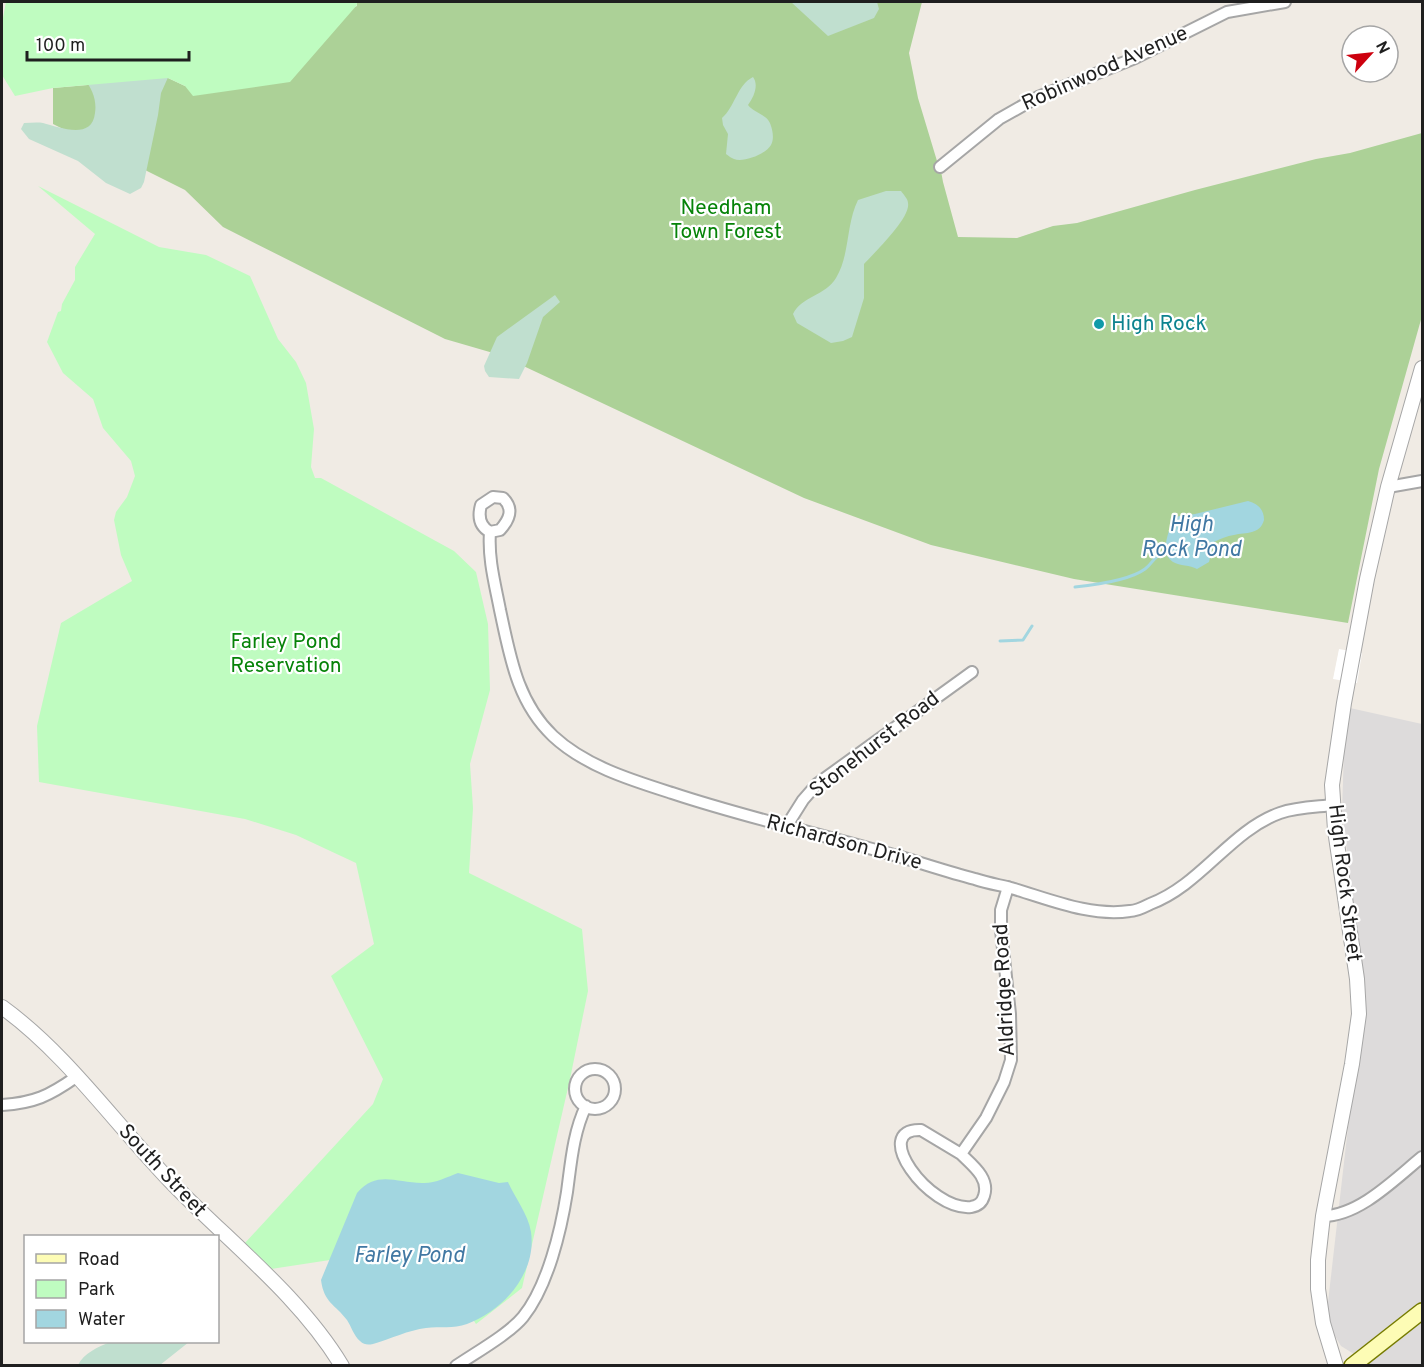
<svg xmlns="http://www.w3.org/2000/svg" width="1424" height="1367" viewBox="0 0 1424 1367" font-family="Overpass,sans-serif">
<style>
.residential{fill:#dddbdb}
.forest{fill:#acd197}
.wetland{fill:#c0dfcf}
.park{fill:#bffcc0}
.water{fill:#a2d6e0}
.pier{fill:#fff}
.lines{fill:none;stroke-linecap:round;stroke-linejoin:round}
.stream{stroke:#a2d6e0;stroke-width:3}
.minor-casing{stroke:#a6a6a6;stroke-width:14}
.tertiary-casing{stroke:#a6a6a6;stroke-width:16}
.secondary-casing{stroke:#767b00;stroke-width:18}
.minor{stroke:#fff;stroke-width:10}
.tertiary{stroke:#fff;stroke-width:14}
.secondary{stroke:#fdfcb5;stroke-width:15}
.culture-dot{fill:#0f9aa8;stroke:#fff;stroke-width:2}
.labels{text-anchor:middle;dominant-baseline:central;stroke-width:4.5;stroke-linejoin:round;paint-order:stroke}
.street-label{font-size:21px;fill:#1f1f1f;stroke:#fff}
.park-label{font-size:21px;fill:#068308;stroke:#fff}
.culture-label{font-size:21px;fill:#0d838f;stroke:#fff;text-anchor:start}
.water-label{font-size:22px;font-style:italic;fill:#4178a3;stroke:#fff}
</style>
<rect width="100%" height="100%" fill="#f0ebe4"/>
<path class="residential" d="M 1350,708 L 1422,724 L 1422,1365 L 1366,1365 L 1362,1351 L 1354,1354 L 1341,1346 L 1335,1336 L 1327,1311 L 1350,1110 L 1364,1030 L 1363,982 L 1342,811 L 1344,750 Z"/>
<path class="forest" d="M 357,2 L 922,2 L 909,53 L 918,98 L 937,161 L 939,160 L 943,182 L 958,237 L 1017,238 L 1053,226 L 1077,223 L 1195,190 L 1316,159 L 1350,153 L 1422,133 L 1422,316 L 1379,469 L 1348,623 L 1074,579 L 931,545 L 804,498 L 500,355 L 445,339 L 223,227 L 185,190 L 53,124 L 53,88 L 168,78 L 185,86 L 357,6 Z"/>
<path class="wetland" d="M 791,2 L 877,2 L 879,9 L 874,18 L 828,36 Z
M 170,73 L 161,93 L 158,115 L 144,182 L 141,188 L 130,194 L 106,183 L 78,161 L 29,139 L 21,129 L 24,123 C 30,123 37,122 43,123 C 59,127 92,141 95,113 C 97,99 92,89 84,78 Z
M 753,77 C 759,85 754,97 748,105 C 755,114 768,114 771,126 C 773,132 774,140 771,145 C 766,154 743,163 734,159 C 731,158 729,156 726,154 L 728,134 L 723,125 L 722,118 C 735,107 737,85 753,77 Z
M 886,191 L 901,191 C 903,194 908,199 908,203 C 911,218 874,253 864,264 L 864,298 L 852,337 L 843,341 L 831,343 L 797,323 L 793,314 C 801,297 826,295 836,278 C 850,255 846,224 858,200 Z
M 555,295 L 560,302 L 543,317 L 527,363 L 519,379 L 489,377 L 485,371 L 484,366 L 497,337 Z
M 110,1342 L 189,1342 L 160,1365 L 78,1365 C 84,1353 98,1347 110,1342 Z"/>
<path class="park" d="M 6,2 L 357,2 L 357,5 L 290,82 L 193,96 L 185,86 L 168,78 L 53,88 L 15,96 L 2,75 L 2,23 Z
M 38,186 L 159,247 L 206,255 L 250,276 L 278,339 L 296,362 L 306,383 L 314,429 L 311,467 L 315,478 L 321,478 L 454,551 L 476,572 L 488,624 L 490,690 L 470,764 L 473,808 L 469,873 L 582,929 L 588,991 L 570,1079 L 522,1288 L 476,1324 L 466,1309 L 343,1258 L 271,1269 L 244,1244 L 373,1104 L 383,1079 L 331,976 L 374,944 L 356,863 L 296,835 L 245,819 L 39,782 L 37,726 L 61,623 L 132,581 L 121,555 L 114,520 L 116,512 L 127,497 L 135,476 L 131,461 L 103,428 L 93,399 L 63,373 L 47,342 L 58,312 L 61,311 L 62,304 L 75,280 L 75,267 L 95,234 Z"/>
<path class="water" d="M 1248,501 C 1258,504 1264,509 1264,520 C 1260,535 1246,532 1234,535 C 1227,536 1220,539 1214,542 L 1209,562 L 1197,569 C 1190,565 1180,566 1173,562 C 1159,553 1169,531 1173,520 L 1179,516 L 1195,514 Z
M 458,1173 L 499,1183 L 508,1182 C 515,1198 528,1214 531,1232 C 537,1273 503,1311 467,1324 C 453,1329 440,1326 426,1328 C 409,1330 390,1339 373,1344 C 368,1345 364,1345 360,1341 C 354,1336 351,1326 347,1320 C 335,1304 324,1303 321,1280 L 357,1193 C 377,1170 396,1183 422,1183 C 434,1184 447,1177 458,1173 Z"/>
<path class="pier" d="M 1339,649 L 1362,653 L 1357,683 L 1333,679 Z"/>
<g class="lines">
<path class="stream" d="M 1075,587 C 1094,585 1130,580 1145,569 C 1155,561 1152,557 1167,552
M 1000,641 L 1023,640 L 1032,626"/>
<defs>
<path id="minor" d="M 940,167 L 999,119 L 1038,97 L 1135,58 L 1227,12 L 1285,2
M 1388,487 L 1422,481
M 490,532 C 479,526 478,516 481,505 L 493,497 L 503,498 C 514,509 510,519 500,530 L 490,532 C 488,559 495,584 500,610 C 510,656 517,702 553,736 C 585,766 631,780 672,793 C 741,816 812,832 883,852 C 913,860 944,871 975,879 C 987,883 999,885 1011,888 C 1049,899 1090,917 1130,911 C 1137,911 1144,907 1150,904 C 1201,885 1230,831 1280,813 C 1297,807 1316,807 1333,805
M 786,827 L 803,800 L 817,784 L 972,672
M575 1089a20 20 0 1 1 40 0a20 20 0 1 1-40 0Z
M 2,1105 C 34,1103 49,1096 76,1077
M 961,1154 C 972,1165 990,1178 984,1196 C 982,1203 978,1206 971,1207 C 929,1211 869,1128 921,1130 L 961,1154 L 986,1118 L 1004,1082 L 1011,1060 L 1010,1014 L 1001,930 L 1001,910 L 1008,887
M 1323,1216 C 1359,1216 1395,1179 1422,1157
M 456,1366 C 475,1353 509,1334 523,1317 C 548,1286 561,1230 567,1192 C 571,1163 573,1133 586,1106"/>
<path id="tertiary" d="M 2,1007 C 67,1054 116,1125 172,1183 C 228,1241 300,1296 342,1366
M 1336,1366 L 1323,1323 L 1318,1289 L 1318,1260 L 1323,1216 L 1352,1064 L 1359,1014 L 1357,979 L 1335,830 L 1332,785 L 1344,703 L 1367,579 L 1388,487 L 1422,368"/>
<path id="secondary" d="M 1352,1366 L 1422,1311"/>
</defs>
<use href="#minor" class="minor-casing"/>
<use href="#tertiary" class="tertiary-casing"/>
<use href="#secondary" class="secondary-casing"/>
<use href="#minor" class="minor"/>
<use href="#tertiary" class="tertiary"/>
<use href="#secondary" class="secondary"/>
</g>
<circle class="culture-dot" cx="1099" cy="324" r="6"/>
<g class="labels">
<g class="street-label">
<text transform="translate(1105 69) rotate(-24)">Robinwood Avenue</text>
<text transform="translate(875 745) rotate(-38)">Stonehurst Road</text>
<text transform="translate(844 843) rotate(15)">Richardson Drive</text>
<text transform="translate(1344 883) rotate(83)">High Rock Street</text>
<text transform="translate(1005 990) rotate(-93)">Aldridge Road</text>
<text transform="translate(162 1171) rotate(47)">South Street</text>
</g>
<g class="park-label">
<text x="726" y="208">Needham<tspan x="726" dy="24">Town Forest</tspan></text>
<text x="286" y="642">Farley Pond<tspan x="286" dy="24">Reservation</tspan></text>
</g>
<g class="culture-label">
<text x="1111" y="324">High Rock</text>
</g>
<g class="water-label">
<text x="1191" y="525">High<tspan x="1191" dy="25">Rock Pond</tspan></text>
<text x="409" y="1256">Farley Pond</text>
</g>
</g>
<rect width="1424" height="1367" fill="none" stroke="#1f1f1f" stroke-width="6"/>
<rect x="24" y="1235" width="195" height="108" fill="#ffffff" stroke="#a5a5a5" stroke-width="1.5"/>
<rect x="36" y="1254" width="30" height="9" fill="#fdfcb5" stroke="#a5a5a5" stroke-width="1.5"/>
<text x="78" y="1265" font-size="18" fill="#1f1f1f">Road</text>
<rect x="36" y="1280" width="30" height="18" fill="#bffcc0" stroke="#a5a5a5" stroke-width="1.5"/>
<text x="78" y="1295" font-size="18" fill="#1f1f1f">Park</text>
<rect x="36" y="1310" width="30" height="18" fill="#a2d6e0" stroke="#a5a5a5" stroke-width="1.5"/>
<text x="78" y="1325" font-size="18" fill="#1f1f1f">Water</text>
<g transform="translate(1370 54) rotate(63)"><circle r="28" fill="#ffffff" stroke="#a5a5a5" stroke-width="1.5"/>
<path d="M0-4.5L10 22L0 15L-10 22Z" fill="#cd000e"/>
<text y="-9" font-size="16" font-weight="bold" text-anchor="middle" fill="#1f1f1f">N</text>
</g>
<path d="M27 51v9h162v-9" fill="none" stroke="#1f1f1f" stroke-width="3"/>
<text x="36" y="51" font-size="18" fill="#1f1f1f" stroke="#ffffff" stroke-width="4.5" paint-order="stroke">100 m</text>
</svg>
